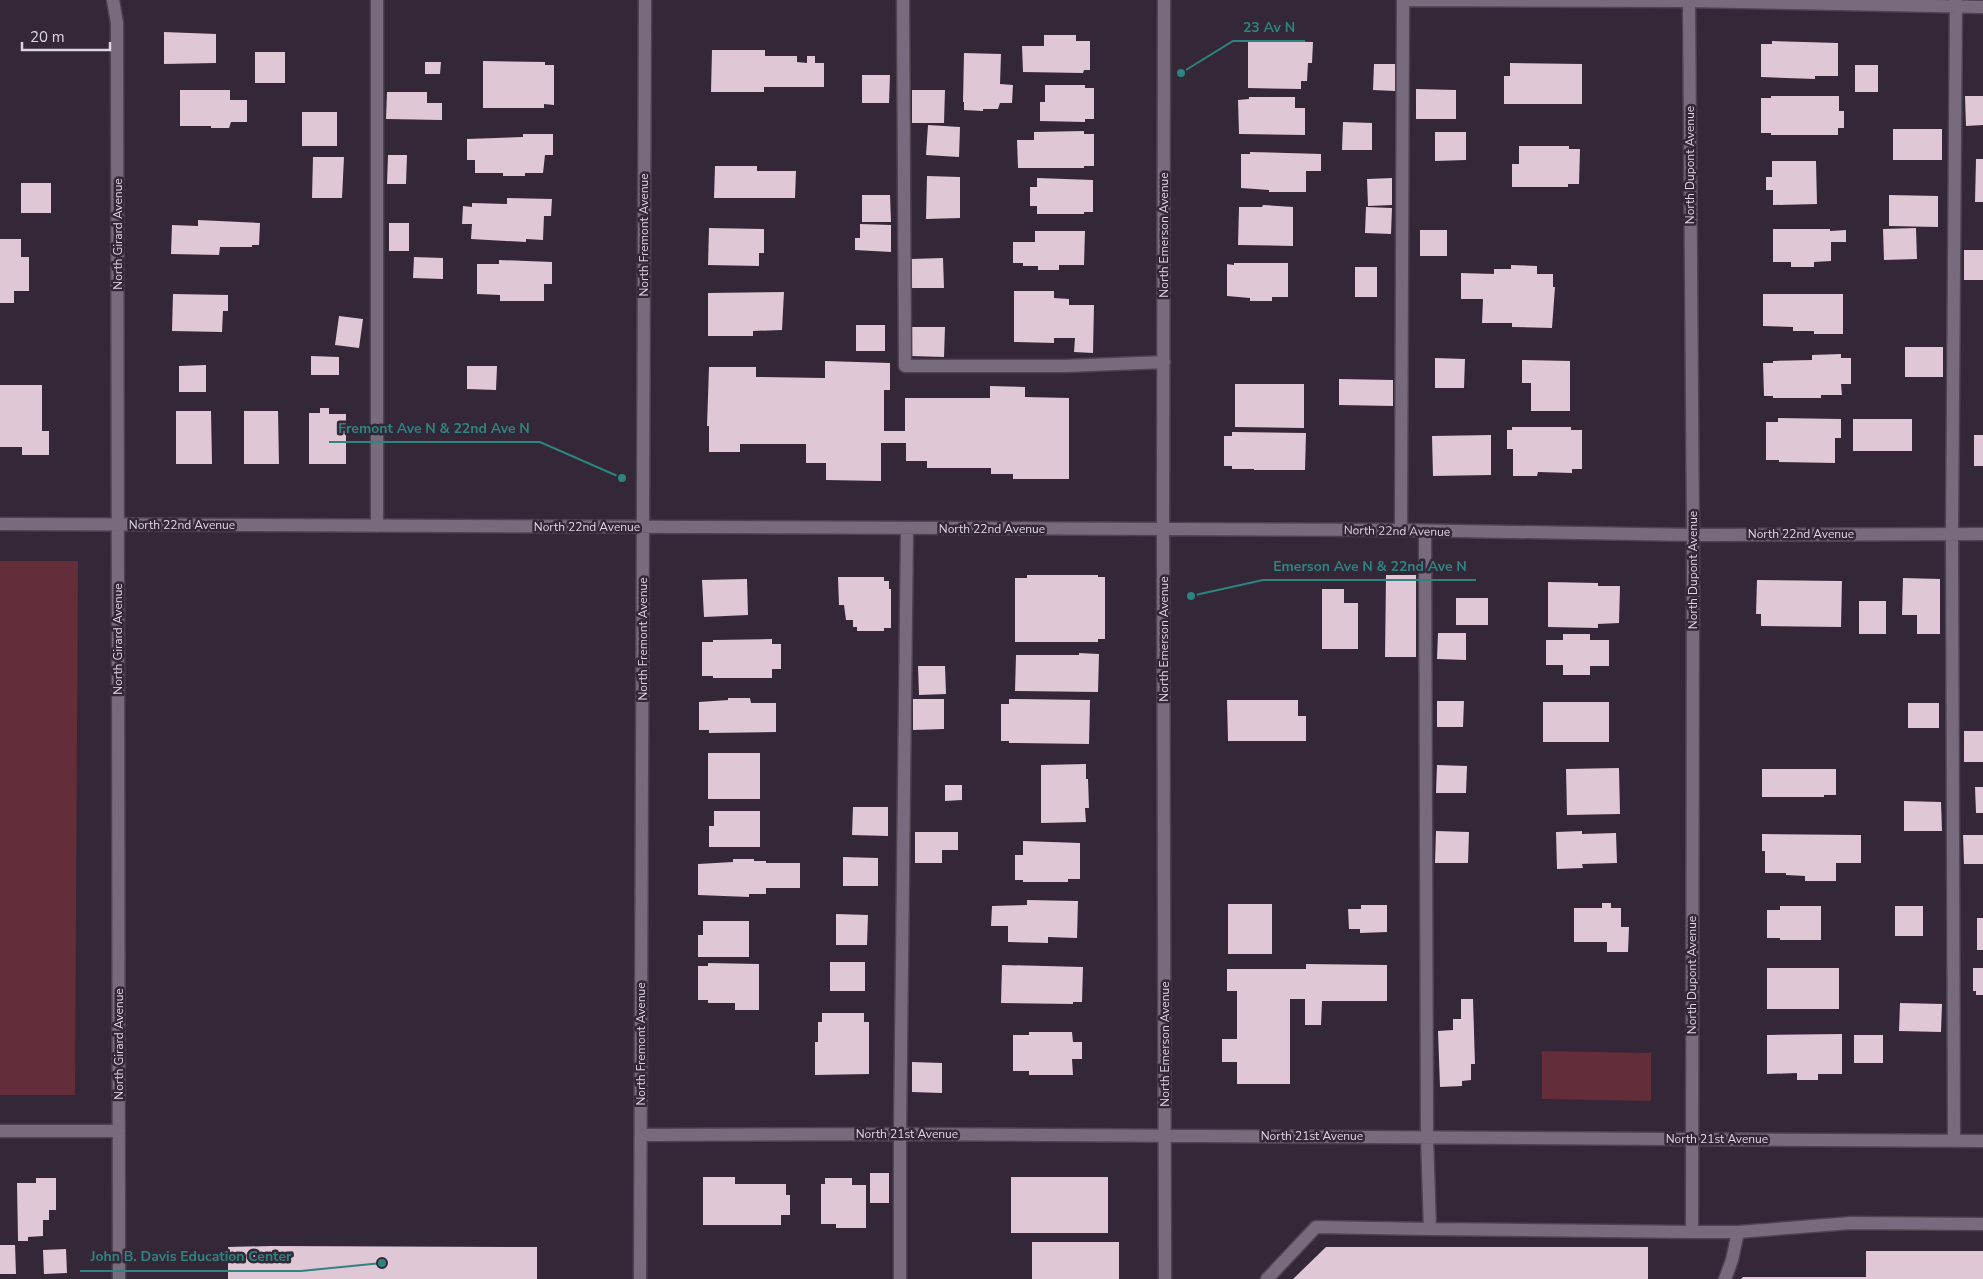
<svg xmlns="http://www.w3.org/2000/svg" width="1983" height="1279" viewBox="0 0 1983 1279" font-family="'Nunito Sans',sans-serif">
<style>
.green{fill:#632d3a}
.building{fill:#dfc7d5}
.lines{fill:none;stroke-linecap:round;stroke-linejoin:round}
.minor-casing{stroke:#4d4351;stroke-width:15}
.minor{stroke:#796b7e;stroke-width:12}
.labels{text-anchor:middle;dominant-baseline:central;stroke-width:5;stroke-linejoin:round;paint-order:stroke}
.street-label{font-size:12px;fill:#ddd6e0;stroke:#332738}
.leader{fill:none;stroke:#2e847f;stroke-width:2}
.callout-dot{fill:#2e847f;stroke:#332738;stroke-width:2}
.callout-label{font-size:14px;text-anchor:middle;font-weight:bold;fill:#2e847f;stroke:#332738;stroke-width:5;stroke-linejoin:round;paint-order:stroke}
</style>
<rect width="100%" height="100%" fill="#332738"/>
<path class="green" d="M 0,561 L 78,561 L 75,1095 L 0,1095 Z
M 1542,1051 L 1651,1053 L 1651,1101 L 1542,1099 Z"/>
<path class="building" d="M 164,32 L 216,34 L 216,63 L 164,64 Z
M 1044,35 L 1076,35 L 1076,41 L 1090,41 L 1090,70 L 1084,70 L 1083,73 L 1023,72 L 1022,46 L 1044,46 Z
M 1248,41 L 1313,42 L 1312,63 L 1308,63 L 1307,81 L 1301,81 L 1301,89 L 1248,88 Z
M 1772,41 L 1838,43 L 1838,76 L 1815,76 L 1815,79 L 1761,77 L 1761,44 L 1772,44 Z
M 712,50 L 765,50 L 765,56 L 797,56 L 797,62 L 807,63 L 807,56 L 815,56 L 815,63 L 824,63 L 824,87 L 764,87 L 764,92 L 711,92 Z
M 255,52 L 285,52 L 285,83 L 255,83 Z
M 964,53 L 1001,54 L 1000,84 L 1013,85 L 1012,103 L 1000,103 L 998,109 L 983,109 L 983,111 L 964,110 L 964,102 L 963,102 Z
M 483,61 L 545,62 L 545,65 L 554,65 L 554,105 L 544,104 L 544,108 L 483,108 Z
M 425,62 L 441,62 L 440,74 L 425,74 Z
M 1510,63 L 1582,64 L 1582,104 L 1504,104 L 1504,76 L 1510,76 Z
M 1374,64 L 1395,64 L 1395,91 L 1373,90 Z
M 1855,65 L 1878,65 L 1878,92 L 1855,92 Z
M 862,75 L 890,75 L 889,103 L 862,103 Z
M 1045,85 L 1085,85 L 1085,88 L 1094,88 L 1094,119 L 1085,119 L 1085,122 L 1040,121 L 1040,102 L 1045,102 Z
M 1416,89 L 1456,90 L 1456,119 L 1416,119 Z
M 180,90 L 230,90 L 230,100 L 247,100 L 247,122 L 231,122 L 229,128 L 211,128 L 211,126 L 180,126 Z
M 912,90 L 945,90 L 944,123 L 912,123 Z
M 387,92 L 427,92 L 427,103 L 442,103 L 442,120 L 386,119 Z
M 1771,96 L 1839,96 L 1839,111 L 1844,111 L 1844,128 L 1838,128 L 1838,135 L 1771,135 L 1771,133 L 1761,133 L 1761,98 L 1771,98 Z
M 1965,96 L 1983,96 L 1983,125 L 1966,126 Z
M 1249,97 L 1295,97 L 1295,108 L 1305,108 L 1305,135 L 1239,134 L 1238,100 L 1249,99 Z
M 302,112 L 337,112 L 337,146 L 302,146 Z
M 1343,122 L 1372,123 L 1372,150 L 1342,150 Z
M 928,125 L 960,127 L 959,157 L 926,155 Z
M 1893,129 L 1942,129 L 1942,160 L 1893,160 Z
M 1084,131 L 1084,134 L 1094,134 L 1094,166 L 1084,166 L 1084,168 L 1018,168 L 1017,140 L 1034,140 L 1034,132 Z
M 1435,132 L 1466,132 L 1466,160 L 1435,161 Z
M 523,134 L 553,134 L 553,155 L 545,155 L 543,173 L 525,173 L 525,176 L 503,176 L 503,173 L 475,173 L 475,160 L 467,160 L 467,139 L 523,137 Z
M 1519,146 L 1569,146 L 1569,149 L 1580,149 L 1579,184 L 1568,184 L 1568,187 L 1512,187 L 1512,164 L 1519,164 Z
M 1250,152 L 1321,154 L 1321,171 L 1306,171 L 1306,192 L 1269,192 L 1269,190 L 1241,188 L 1241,154 L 1250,154 Z
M 388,155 L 407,155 L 406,184 L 387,184 Z
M 313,157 L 344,157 L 342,198 L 312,198 Z
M 1976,159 L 1983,159 L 1983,202 L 1975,202 Z
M 1772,161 L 1816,161 L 1817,204 L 1773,205 L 1773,190 L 1766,190 L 1766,177 L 1772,177 Z
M 715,166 L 757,166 L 757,171 L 796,171 L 795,198 L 714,198 Z
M 927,176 L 960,177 L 960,218 L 926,219 Z
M 1037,178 L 1093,180 L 1093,212 L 1084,212 L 1084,214 L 1037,214 L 1037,206 L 1030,206 L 1030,187 L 1037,187 Z
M 1392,178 L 1392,205 L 1368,206 L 1367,179 Z
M 21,183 L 51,183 L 51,213 L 21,213 Z
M 862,195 L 890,195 L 891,222 L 862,222 Z
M 1889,195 L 1938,196 L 1938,227 L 1889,226 Z
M 507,198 L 552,199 L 551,216 L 544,216 L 543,240 L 526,239 L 526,242 L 471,239 L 472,224 L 462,224 L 463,206 L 472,207 L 472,203 L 507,204 Z
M 1263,205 L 1293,207 L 1293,246 L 1238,245 L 1239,207 L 1262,207 Z
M 1366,207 L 1392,208 L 1391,234 L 1365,233 Z
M 198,220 L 260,223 L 259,245 L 252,245 L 252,247 L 220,247 L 219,255 L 171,254 L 172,225 L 198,226 Z
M 389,223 L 409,223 L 409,251 L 389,251 Z
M 860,224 L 891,225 L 891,252 L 855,250 L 855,238 L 860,238 Z
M 709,228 L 764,229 L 764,253 L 759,253 L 759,266 L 708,265 Z
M 1916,228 L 1917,259 L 1884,260 L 1883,229 Z
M 1773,229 L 1830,229 L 1830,231 L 1846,230 L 1846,242 L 1831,242 L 1831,261 L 1814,262 L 1814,267 L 1791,267 L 1791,262 L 1773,262 Z
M 1420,230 L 1447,230 L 1447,256 L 1420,256 Z
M 1035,231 L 1085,231 L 1084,265 L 1059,265 L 1059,270 L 1038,270 L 1038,266 L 1023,266 L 1023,263 L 1013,263 L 1013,242 L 1035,242 Z
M 0,239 L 21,239 L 21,257 L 29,257 L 29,291 L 14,291 L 14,303 L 0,303 Z
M 1964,250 L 1983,250 L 1983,280 L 1964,280 Z
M 414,257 L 443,258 L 443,279 L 413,278 Z
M 943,258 L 944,288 L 911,288 L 911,259 Z
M 499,260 L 552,262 L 552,284 L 544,284 L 544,301 L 500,301 L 500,295 L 477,294 L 477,264 L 499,264 Z
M 1234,263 L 1288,263 L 1288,297 L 1272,297 L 1272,301 L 1250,301 L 1250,298 L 1227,296 L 1227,264 L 1234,265 Z
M 1511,265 L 1537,266 L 1537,274 L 1553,274 L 1553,287 L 1555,287 L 1552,328 L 1512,327 L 1512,323 L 1482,323 L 1483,299 L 1461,299 L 1461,273 L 1494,274 L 1494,269 L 1511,269 Z
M 1355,267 L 1377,267 L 1377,297 L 1355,297 Z
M 1014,291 L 1054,291 L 1054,298 L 1069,299 L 1069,305 L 1094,305 L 1093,353 L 1074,352 L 1075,338 L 1054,338 L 1054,343 L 1014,342 Z
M 784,292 L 782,330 L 753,331 L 753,336 L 708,336 L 708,293 Z
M 173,294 L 228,295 L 228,311 L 223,311 L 222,332 L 172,331 Z
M 1763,294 L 1843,294 L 1843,334 L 1814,334 L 1814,331 L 1793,331 L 1793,327 L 1763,326 Z
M 339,316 L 363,319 L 359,348 L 335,345 Z
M 856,325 L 885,325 L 885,351 L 856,351 Z
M 911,327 L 945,327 L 944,357 L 910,356 Z
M 1905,347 L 1943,347 L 1943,377 L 1905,377 Z
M 1841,354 L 1841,358 L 1851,358 L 1851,384 L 1841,384 L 1842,395 L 1821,395 L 1821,398 L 1773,398 L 1773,396 L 1764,396 L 1763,363 L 1773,363 L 1773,361 L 1812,360 L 1812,355 Z
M 311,356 L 339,357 L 339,375 L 311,375 Z
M 1435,358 L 1465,359 L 1464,388 L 1435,388 Z
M 1522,360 L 1570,361 L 1570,411 L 1531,411 L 1531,383 L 1522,383 Z
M 825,361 L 890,363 L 890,390 L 884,390 L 884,431 L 905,431 L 905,398 L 990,398 L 990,386 L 1025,387 L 1025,397 L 1069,398 L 1069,479 L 1013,479 L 1013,474 L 991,474 L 991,468 L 927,468 L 927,461 L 906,461 L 906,443 L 881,443 L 881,481 L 826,480 L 826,463 L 806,463 L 806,444 L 740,444 L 740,452 L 709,452 L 709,426 L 707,426 L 709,367 L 756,367 L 756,377 L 825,378 Z
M 206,365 L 206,392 L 179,392 L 179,366 Z
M 467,366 L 497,366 L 496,390 L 467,389 Z
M 1339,379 L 1393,380 L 1393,406 L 1339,405 Z
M 1235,384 L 1304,384 L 1304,428 L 1235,427 Z
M 0,385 L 42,385 L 42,431 L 49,431 L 49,455 L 22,455 L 22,447 L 0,447 Z
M 320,408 L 329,408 L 329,414 L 346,414 L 346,464 L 309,464 L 309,413 L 320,413 Z
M 176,411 L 211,411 L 212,464 L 176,464 Z
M 244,411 L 278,411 L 279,464 L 244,464 Z
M 1778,418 L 1841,419 L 1841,438 L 1835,438 L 1835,463 L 1779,462 L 1779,460 L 1766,460 L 1766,422 L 1778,422 Z
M 1853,419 L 1912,419 L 1912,451 L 1853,451 Z
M 1512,427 L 1571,427 L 1571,430 L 1582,430 L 1582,469 L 1572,469 L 1572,473 L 1538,472 L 1537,476 L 1513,476 L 1513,449 L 1507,449 L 1507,430 L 1512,430 Z
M 1232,432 L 1306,433 L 1305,470 L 1254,470 L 1254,469 L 1232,469 L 1232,466 L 1224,466 L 1224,436 L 1232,436 Z
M 1491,435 L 1491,475 L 1433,476 L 1432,436 Z
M 1974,435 L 1983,435 L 1983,466 L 1974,466 Z
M 1027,575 L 1098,575 L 1098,577 L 1105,577 L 1105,639 L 1098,639 L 1098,642 L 1015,642 L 1015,578 L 1027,578 Z
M 1386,575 L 1416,575 L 1416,657 L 1385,657 Z
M 838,577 L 884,577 L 884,581 L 889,581 L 889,589 L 891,589 L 891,628 L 884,628 L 884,631 L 857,631 L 857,627 L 853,627 L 853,620 L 846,620 L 844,605 L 839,605 Z
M 1903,578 L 1940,579 L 1940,634 L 1917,634 L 1917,615 L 1902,615 Z
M 747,579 L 748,615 L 704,617 L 702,580 Z
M 1757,580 L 1842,581 L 1841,627 L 1761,626 L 1761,614 L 1756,614 Z
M 1548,582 L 1598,583 L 1598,586 L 1620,586 L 1619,623 L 1598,624 L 1598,628 L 1548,627 Z
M 1322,589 L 1344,589 L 1344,603 L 1358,603 L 1358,649 L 1322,649 Z
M 1456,598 L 1488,598 L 1488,625 L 1456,625 Z
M 1859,601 L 1886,601 L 1886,634 L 1859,634 Z
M 1438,633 L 1466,633 L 1466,660 L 1437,659 Z
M 1563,634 L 1590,634 L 1590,640 L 1609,640 L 1609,666 L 1590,666 L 1590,675 L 1563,675 L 1563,665 L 1546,665 L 1546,640 L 1563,640 Z
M 772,639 L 772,644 L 781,644 L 781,669 L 772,669 L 772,678 L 713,678 L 713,676 L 702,676 L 702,642 L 713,642 L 713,640 Z
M 1079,653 L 1099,654 L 1098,692 L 1015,691 L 1016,655 L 1079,655 Z
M 918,666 L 945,666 L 946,694 L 919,695 Z
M 728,698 L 750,698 L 751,703 L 776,703 L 776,732 L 709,733 L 709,730 L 699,730 L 699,702 L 728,700 Z
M 913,699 L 944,699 L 944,729 L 913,730 Z
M 1009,699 L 1090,700 L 1089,744 L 1009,743 L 1009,741 L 1001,741 L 1001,704 L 1009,704 Z
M 1227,700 L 1298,700 L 1298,716 L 1306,716 L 1306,741 L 1228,741 Z
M 1437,701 L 1464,701 L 1463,727 L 1437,727 Z
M 1543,702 L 1609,702 L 1609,742 L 1543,742 Z
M 1908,703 L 1939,703 L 1939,728 L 1908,728 Z
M 1964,731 L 1983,731 L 1983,762 L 1964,762 Z
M 708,753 L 760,753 L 760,799 L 708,799 Z
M 1086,764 L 1086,779 L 1088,779 L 1089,808 L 1085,808 L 1086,822 L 1041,823 L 1041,765 Z
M 1437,765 L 1467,766 L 1466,793 L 1436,793 Z
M 1619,768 L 1620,814 L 1567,815 L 1566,769 Z
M 1762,769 L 1836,769 L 1836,795 L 1824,795 L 1824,797 L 1762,797 Z
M 945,785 L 962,785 L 962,800 L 945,801 Z
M 1975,787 L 1983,787 L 1983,813 L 1976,813 Z
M 1904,801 L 1941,802 L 1942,831 L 1904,831 Z
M 853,807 L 888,807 L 888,836 L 852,835 Z
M 714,811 L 760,811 L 760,847 L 709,847 L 709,826 L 714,826 Z
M 1436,831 L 1469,832 L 1468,863 L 1435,863 Z
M 1582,831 L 1582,834 L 1616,833 L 1617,863 L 1582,864 L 1583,868 L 1557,869 L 1556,832 Z
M 915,832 L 958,832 L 958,850 L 942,850 L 942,863 L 915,863 Z
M 1762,834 L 1861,835 L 1861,863 L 1836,863 L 1836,881 L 1805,881 L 1805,876 L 1786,875 L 1786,873 L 1765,873 L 1765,851 L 1762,851 Z
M 1963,835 L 1983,835 L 1983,864 L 1964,864 Z
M 1023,841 L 1080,843 L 1080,879 L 1068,879 L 1068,882 L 1023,882 L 1023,880 L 1015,880 L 1015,855 L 1023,855 Z
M 843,857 L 878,858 L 878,886 L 843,886 Z
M 733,859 L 754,859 L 754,861 L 766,861 L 766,863 L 800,863 L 800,888 L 766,888 L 766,894 L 749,894 L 749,897 L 698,895 L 698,864 L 733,862 Z
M 1027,900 L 1078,901 L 1077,938 L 1048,937 L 1048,943 L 1008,942 L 1008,926 L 991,926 L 992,906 L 1027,905 Z
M 1602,903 L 1611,903 L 1611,908 L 1621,908 L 1621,927 L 1629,927 L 1628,952 L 1607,952 L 1607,942 L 1574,942 L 1574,908 L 1602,908 Z
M 1228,904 L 1272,904 L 1272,954 L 1228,954 Z
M 1361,905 L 1387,905 L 1387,932 L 1360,933 L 1360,929 L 1349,929 L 1348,909 L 1361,909 Z
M 1780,906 L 1821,906 L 1821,940 L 1780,940 L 1780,938 L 1767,938 L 1767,910 L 1780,910 Z
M 1895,906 L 1923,906 L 1923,936 L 1895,936 Z
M 836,914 L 868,915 L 867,945 L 836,945 Z
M 1977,918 L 1983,918 L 1983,950 L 1977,950 Z
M 703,921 L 749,921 L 749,957 L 698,957 L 698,935 L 703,935 Z
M 830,962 L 865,962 L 865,991 L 830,991 Z
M 708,963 L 759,964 L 759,1010 L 735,1010 L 735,1003 L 708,1003 L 708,1000 L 698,1000 L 698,966 L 708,966 Z
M 1306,964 L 1387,965 L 1387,1001 L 1322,1001 L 1321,1025 L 1305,1025 L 1305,999 L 1290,999 L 1290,1084 L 1237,1084 L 1237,1062 L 1222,1062 L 1222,1039 L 1237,1039 L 1237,991 L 1227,991 L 1227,969 L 1306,969 Z
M 1002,965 L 1083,967 L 1082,1002 L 1073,1002 L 1073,1004 L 1001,1003 Z
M 1767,968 L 1839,968 L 1839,1009 L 1767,1009 Z
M 1973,968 L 1983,968 L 1983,995 L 1976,995 L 1976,991 L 1973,991 Z
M 1461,999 L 1473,999 L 1475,1064 L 1471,1064 L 1471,1080 L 1462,1081 L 1462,1086 L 1440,1087 L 1438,1031 L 1453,1030 L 1453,1019 L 1461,1019 Z
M 1900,1003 L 1942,1004 L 1941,1032 L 1899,1031 Z
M 822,1013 L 864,1013 L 864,1022 L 869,1022 L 869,1074 L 815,1075 L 815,1042 L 818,1042 L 818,1022 L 822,1022 Z
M 1029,1032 L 1072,1032 L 1073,1042 L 1082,1042 L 1082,1059 L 1072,1059 L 1073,1075 L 1029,1075 L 1029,1071 L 1013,1071 L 1013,1035 L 1029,1035 Z
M 1842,1034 L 1842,1074 L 1818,1074 L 1818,1080 L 1797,1080 L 1797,1073 L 1767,1074 L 1767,1035 Z
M 1854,1035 L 1883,1035 L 1883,1063 L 1854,1063 Z
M 912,1062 L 942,1063 L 942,1093 L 912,1092 Z
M 870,1173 L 889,1173 L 889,1203 L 870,1203 Z
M 703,1177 L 735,1177 L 735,1184 L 786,1184 L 786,1195 L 790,1195 L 790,1215 L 781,1215 L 781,1225 L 703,1225 Z
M 1011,1177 L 1108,1177 L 1108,1233 L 1011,1233 Z
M 36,1178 L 56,1178 L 56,1210 L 49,1210 L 49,1220 L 43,1220 L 43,1236 L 28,1237 L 28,1241 L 18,1241 L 17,1183 L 36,1183 Z
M 825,1178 L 852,1178 L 852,1185 L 866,1185 L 866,1228 L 836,1228 L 836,1224 L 821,1224 L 821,1184 L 825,1184 Z
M 1032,1242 L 1119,1242 L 1119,1279 L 1032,1279 Z
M 0,1245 L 15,1245 L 16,1274 L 0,1274 Z
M 272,1246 L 537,1247 L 537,1279 L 228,1279 L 228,1247 Z
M 1326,1247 L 1648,1247 L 1648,1279 L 1293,1279 Z
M 66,1249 L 67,1273 L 44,1274 L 43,1250 Z
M 1866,1251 L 1983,1251 L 1983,1279 L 1741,1279 L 1743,1277 L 1866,1277 Z"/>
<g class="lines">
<defs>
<path id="minor" d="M 113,0 L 117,23 L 119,1279
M 377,0 L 377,526
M 903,0 L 905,366 L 1066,366 L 1164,362
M 1164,0 L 1163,529 L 1165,1279
M 1407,0 L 1689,1 L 1983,7
M 1689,0 L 1693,535 L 1692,1232 L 1738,1232 L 1732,1260 L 1725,1279
M 0,524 L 1401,530 L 1693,535 L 1983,534
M 1401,530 L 1403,0
M 1425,531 L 1427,1137 L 1430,1229 L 1692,1232
M 0,1131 L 119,1131
M 641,1135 L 900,1134 L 1983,1141
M 1954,1141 L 1952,534 L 1956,0
M 1738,1232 L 1851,1223 L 1983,1224
M 640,1279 L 645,0
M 900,1279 L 900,1134 L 907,528
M 1267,1279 L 1316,1227 L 1430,1229"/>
</defs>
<use href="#minor" class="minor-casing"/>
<use href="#minor" class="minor"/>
</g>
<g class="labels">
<g class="street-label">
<text transform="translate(1690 165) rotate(-90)">North Dupont Avenue</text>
<text transform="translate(118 234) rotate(-90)">North Girard Avenue</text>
<text transform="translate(644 235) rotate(-90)">North Fremont Avenue</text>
<text transform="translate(1164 235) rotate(-90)">North Emerson Avenue</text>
<text x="182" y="525">North 22nd Avenue</text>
<text x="587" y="527">North 22nd Avenue</text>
<text x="992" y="529">North 22nd Avenue</text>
<text transform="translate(1397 531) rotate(1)">North 22nd Avenue</text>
<text x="1801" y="534">North 22nd Avenue</text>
<text transform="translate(1693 570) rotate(-90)">North Dupont Avenue</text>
<text transform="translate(118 639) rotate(-90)">North Girard Avenue</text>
<text transform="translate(643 639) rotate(-90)">North Fremont Avenue</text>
<text transform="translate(1164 639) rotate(-90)">North Emerson Avenue</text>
<text transform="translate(1692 975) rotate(-90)">North Dupont Avenue</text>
<text transform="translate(119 1044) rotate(-90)">North Girard Avenue</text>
<text transform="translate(641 1044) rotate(-90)">North Fremont Avenue</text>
<text transform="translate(1165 1044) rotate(-90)">North Emerson Avenue</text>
<text x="907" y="1134">North 21st Avenue</text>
<text x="1312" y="1136">North 21st Avenue</text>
<text x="1717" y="1139">North 21st Avenue</text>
</g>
</g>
<path class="leader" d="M1181 73L1233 41H1305M622 478L540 442H329M1191 596L1263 580H1476M382 1263L301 1271H80"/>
<g class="callout-dot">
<circle cx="1181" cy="73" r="5"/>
<circle cx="622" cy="478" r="5"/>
<circle cx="1191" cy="596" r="5"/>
<circle cx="382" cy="1263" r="5"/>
</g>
<g class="callout-label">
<text x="1269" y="32">23 Av N</text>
<text x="434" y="433">Fremont Ave N &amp; 22nd Ave N</text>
<text x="1370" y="571">Emerson Ave N &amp; 22nd Ave N</text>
<text x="191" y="1261">John B. Davis Education Center</text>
</g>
<path d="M22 42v8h88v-8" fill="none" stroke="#ddd6e0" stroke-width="2.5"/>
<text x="30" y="42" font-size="15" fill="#ddd6e0" stroke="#332738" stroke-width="4" paint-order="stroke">20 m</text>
</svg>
